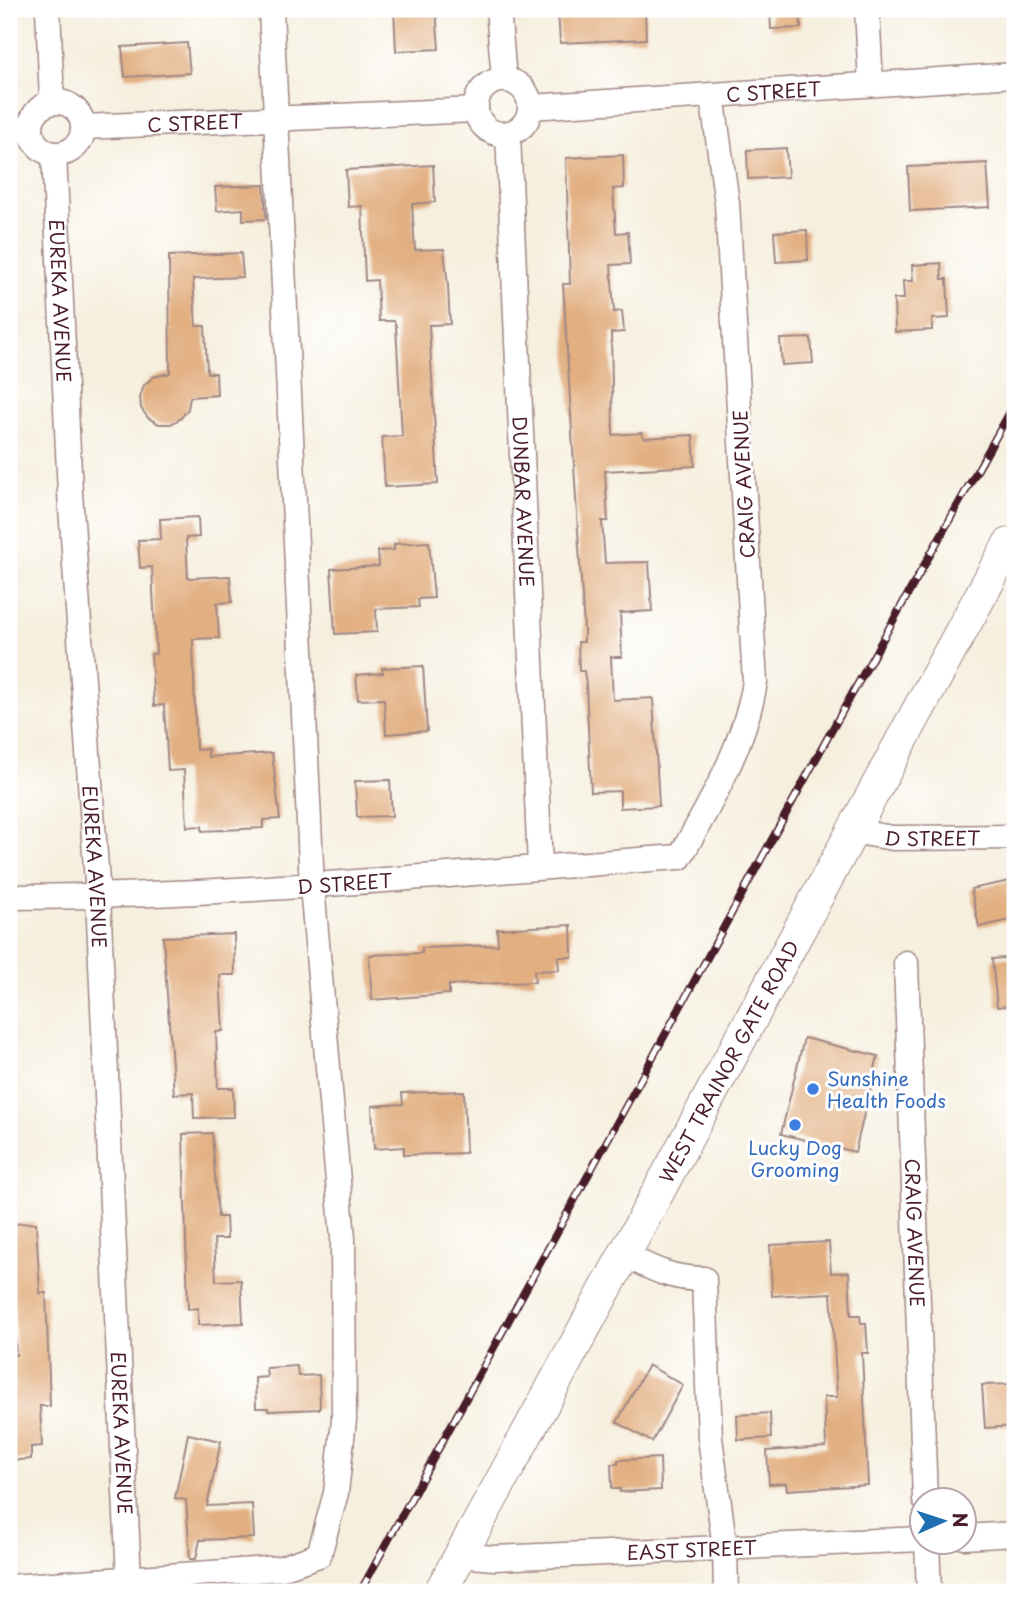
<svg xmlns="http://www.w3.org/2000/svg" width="1024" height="1601" viewBox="0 0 1024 1601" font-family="'Playpen Sans',sans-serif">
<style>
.building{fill:#e2af80}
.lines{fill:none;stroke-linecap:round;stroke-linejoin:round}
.minor-casing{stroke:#a08784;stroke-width:27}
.major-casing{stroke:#a08784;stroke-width:34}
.minor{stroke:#fff;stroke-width:24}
.major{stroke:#fff;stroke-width:32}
.rail-casing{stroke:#4a1f2b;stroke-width:8}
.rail{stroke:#fff;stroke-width:5;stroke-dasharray:16;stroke-linecap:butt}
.shop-dot{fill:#3f7fe0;stroke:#fff;stroke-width:2.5}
.labels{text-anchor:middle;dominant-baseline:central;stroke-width:6;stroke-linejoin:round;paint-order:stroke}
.street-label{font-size:19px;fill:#4a1f2b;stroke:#fff}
.shop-label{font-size:19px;fill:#366cbe;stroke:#fff;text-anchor:start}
</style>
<rect width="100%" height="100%" fill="#fff"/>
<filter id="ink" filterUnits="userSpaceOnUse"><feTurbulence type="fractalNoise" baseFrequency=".0143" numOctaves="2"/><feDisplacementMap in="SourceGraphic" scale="14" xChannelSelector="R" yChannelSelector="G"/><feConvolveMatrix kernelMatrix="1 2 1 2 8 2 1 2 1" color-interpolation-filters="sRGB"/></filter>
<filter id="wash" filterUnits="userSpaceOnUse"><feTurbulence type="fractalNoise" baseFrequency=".00686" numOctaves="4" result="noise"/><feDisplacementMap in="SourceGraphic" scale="28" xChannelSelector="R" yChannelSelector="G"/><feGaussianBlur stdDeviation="1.57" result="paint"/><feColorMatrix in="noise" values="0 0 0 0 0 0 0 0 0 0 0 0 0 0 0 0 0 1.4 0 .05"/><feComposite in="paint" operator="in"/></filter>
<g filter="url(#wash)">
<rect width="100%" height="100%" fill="#f6efde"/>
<g id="blocks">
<path class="building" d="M 394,9 L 436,9 L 439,49 L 396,51 Z
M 558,9 L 645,9 L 646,39 L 560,43 Z
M 770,9 L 800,9 L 801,28 L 771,29 Z
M 187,43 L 190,73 L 125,77 L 122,47 Z
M 786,148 L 788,177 L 748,179 L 747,150 Z
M 623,155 L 624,188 L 613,189 L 616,233 L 628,232 L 630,264 L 611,265 L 614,312 L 622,311 L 624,332 L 611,333 L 613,435 L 642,433 L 643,438 L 693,435 L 695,466 L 605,471 L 608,521 L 602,521 L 605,563 L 649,562 L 652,611 L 620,613 L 622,657 L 611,657 L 613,700 L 653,698 L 659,806 L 620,808 L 620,791 L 591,792 L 586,685 L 584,671 L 579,671 L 578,642 L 584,642 L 584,630 L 563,284 L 570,284 L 566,158 Z
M 987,163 L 990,207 L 910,211 L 908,167 Z
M 433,165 L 435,202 L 412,204 L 415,250 L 444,249 L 448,286 L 450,324 L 429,325 L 438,484 L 385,487 L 382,437 L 402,436 L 396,326 L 394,321 L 379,321 L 377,280 L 365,281 L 362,206 L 348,207 L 346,170 Z
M 264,185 L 266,219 L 243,220 L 243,209 L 217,211 L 215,187 Z
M 807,230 L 808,260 L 776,262 L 774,232 Z
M 241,253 L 243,277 L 193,279 L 196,326 L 205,326 L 207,373 L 216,373 L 217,395 L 190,397 L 188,409 L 181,418 L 171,424 L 159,424 L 148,418 L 141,408 L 140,396 L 144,385 L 153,377 L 170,373 L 169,256 Z
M 941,263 L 942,279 L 947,279 L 949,318 L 932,319 L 932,330 L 895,332 L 894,299 L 904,299 L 903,281 L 913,281 L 912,265 Z
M 811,338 L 813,363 L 782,365 L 780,339 Z
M 198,517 L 199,537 L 186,538 L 188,578 L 230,576 L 232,602 L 217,603 L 219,638 L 193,639 L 196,750 L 208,749 L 208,757 L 272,753 L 280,819 L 263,820 L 263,828 L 202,831 L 202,826 L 187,827 L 184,770 L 168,771 L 164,705 L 154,706 L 151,654 L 156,654 L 152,567 L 140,568 L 138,540 L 161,539 L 160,519 Z
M 429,542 L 434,598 L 418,599 L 419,607 L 376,609 L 377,632 L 335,634 L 331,569 L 379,566 L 378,551 L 394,550 L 394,544 Z
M 423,666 L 427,731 L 386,734 L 384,699 L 358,700 L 356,675 L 383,673 L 382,668 Z
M 390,780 L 392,816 L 357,817 L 355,781 Z
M 1015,880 L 1015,919 L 979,927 L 971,889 Z
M 571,925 L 572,957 L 558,957 L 559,970 L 534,971 L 535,982 L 449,985 L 449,994 L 372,1000 L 369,955 L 422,953 L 422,948 L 498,945 L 497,929 Z
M 234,934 L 235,975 L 220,975 L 223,1031 L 216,1032 L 218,1088 L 233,1088 L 234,1117 L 194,1118 L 193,1093 L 174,1094 L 163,937 Z
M 1015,957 L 1015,1005 L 997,1007 L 992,959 Z
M 804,1038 L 878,1056 L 855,1152 L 781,1134 Z
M 464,1091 L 466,1153 L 404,1155 L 404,1147 L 374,1149 L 372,1106 L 403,1104 L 402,1093 Z
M 212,1133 L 218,1217 L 226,1217 L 227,1239 L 214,1239 L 216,1281 L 241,1280 L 243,1323 L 198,1325 L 198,1308 L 188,1309 L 183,1134 Z
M 36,1223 L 40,1293 L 46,1293 L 50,1406 L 40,1406 L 42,1446 L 31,1447 L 31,1459 L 9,1461 L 9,1356 L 16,1355 L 12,1269 L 9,1269 L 9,1224 Z
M 829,1242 L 831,1273 L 849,1272 L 851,1315 L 860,1315 L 861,1323 L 866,1323 L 868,1353 L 862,1353 L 868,1485 L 787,1490 L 786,1483 L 769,1484 L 767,1451 L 826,1447 L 824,1397 L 837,1397 L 831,1293 L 772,1296 L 770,1245 Z
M 648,1365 L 683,1385 L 652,1442 L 617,1422 Z
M 297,1366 L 298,1376 L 319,1375 L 320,1409 L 268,1411 L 268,1408 L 256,1408 L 255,1378 L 267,1377 L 266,1368 Z
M 1015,1384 L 1015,1426 L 985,1428 L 982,1385 Z
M 770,1413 L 771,1438 L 738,1440 L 737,1415 Z
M 188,1434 L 221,1441 L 207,1506 L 252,1504 L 254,1538 L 200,1540 L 196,1559 L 190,1559 L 186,1500 L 175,1498 Z
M 660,1458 L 661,1490 L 620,1492 L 620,1489 L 612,1489 L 611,1464 L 618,1464 L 618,1460 Z"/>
</g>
</g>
<g filter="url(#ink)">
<use href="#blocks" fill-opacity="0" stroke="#a08784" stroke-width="2"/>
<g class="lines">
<defs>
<g id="minor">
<path d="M 48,9 L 52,102"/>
<path d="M 498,9 L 504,79"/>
<path d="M 867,9 L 871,84"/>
<circle cx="503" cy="107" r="27"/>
<circle cx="57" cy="128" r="26"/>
<path id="s1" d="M 531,107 L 1015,75"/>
<path id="s2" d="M 83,127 L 476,110"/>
<path d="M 9,130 L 31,128"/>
<path id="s3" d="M 508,134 L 540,867"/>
<path id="s4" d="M 54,154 L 70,493 L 98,897 L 129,1580"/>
<path id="s5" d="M 851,831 L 893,838 L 1015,837"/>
<path id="s6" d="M 9,897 C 233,897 456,873 680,857 C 711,803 745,743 755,682 L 727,203 L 712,95"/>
<path id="s7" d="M 906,963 L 925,1500"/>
<path d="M 626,1255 C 653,1270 673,1279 704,1279 L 710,1438 L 725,1548 L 726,1592"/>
<path d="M 964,1537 L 1015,1534"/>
<path d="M 927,1542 L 929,1592"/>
<path id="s8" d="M 461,1555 L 494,1558 L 922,1539"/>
<path d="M 9,1587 L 281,1568 L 319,1555 L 336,1493 L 344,1420 L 343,1238 L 312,886 L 271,9"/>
</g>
<g id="major">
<path id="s9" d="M 440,1592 C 633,1244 817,892 1009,544"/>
</g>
</defs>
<use href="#minor" class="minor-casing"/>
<use href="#major" class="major-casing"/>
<use href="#minor" class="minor"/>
<use href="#major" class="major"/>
<defs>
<path id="rail" d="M 360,1592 L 828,737 L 1015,403"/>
</defs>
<use href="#rail" class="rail-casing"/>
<use href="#rail" class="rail"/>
</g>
</g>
<g class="shop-dot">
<circle cx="813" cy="1089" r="7"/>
<circle cx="795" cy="1125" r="7"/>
</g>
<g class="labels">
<g class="street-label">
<text stroke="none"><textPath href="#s1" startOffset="243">C STREET</textPath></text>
<text stroke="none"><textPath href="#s2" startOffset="112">C STREET</textPath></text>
<text stroke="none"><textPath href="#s4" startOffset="147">EUREKA AVENUE</textPath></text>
<text transform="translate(743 484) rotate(-93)">CRAIG AVENUE</text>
<text stroke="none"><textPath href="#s3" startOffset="368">DUNBAR AVENUE</textPath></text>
<text stroke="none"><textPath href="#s5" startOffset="82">D STREET</textPath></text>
<text stroke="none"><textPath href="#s4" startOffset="714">EUREKA AVENUE</textPath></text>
<text stroke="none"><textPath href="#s6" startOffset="336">D STREET</textPath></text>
<text stroke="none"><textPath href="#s9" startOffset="604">WEST TRAINOR GATE ROAD</textPath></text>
<text stroke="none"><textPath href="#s7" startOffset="270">CRAIG AVENUE</textPath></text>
<text stroke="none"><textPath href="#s4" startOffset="1281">EUREKA AVENUE</textPath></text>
<text stroke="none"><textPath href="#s8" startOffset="231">EAST STREET</textPath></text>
</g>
<g class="shop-label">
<text x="827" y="1078">Sunshine<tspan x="827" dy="22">Health Foods</tspan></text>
<text x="795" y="1147" text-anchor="middle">Lucky Dog<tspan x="795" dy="22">Grooming</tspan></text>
</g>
</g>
<rect width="1024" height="1601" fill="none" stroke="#fff" stroke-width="35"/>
<g transform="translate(943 1521) rotate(87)"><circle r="33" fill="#ffffff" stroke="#b7a5aa" stroke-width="2"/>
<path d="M0-5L12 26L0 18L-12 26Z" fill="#1f6fb2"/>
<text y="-10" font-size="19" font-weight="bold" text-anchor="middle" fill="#4a1f2b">N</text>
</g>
</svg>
